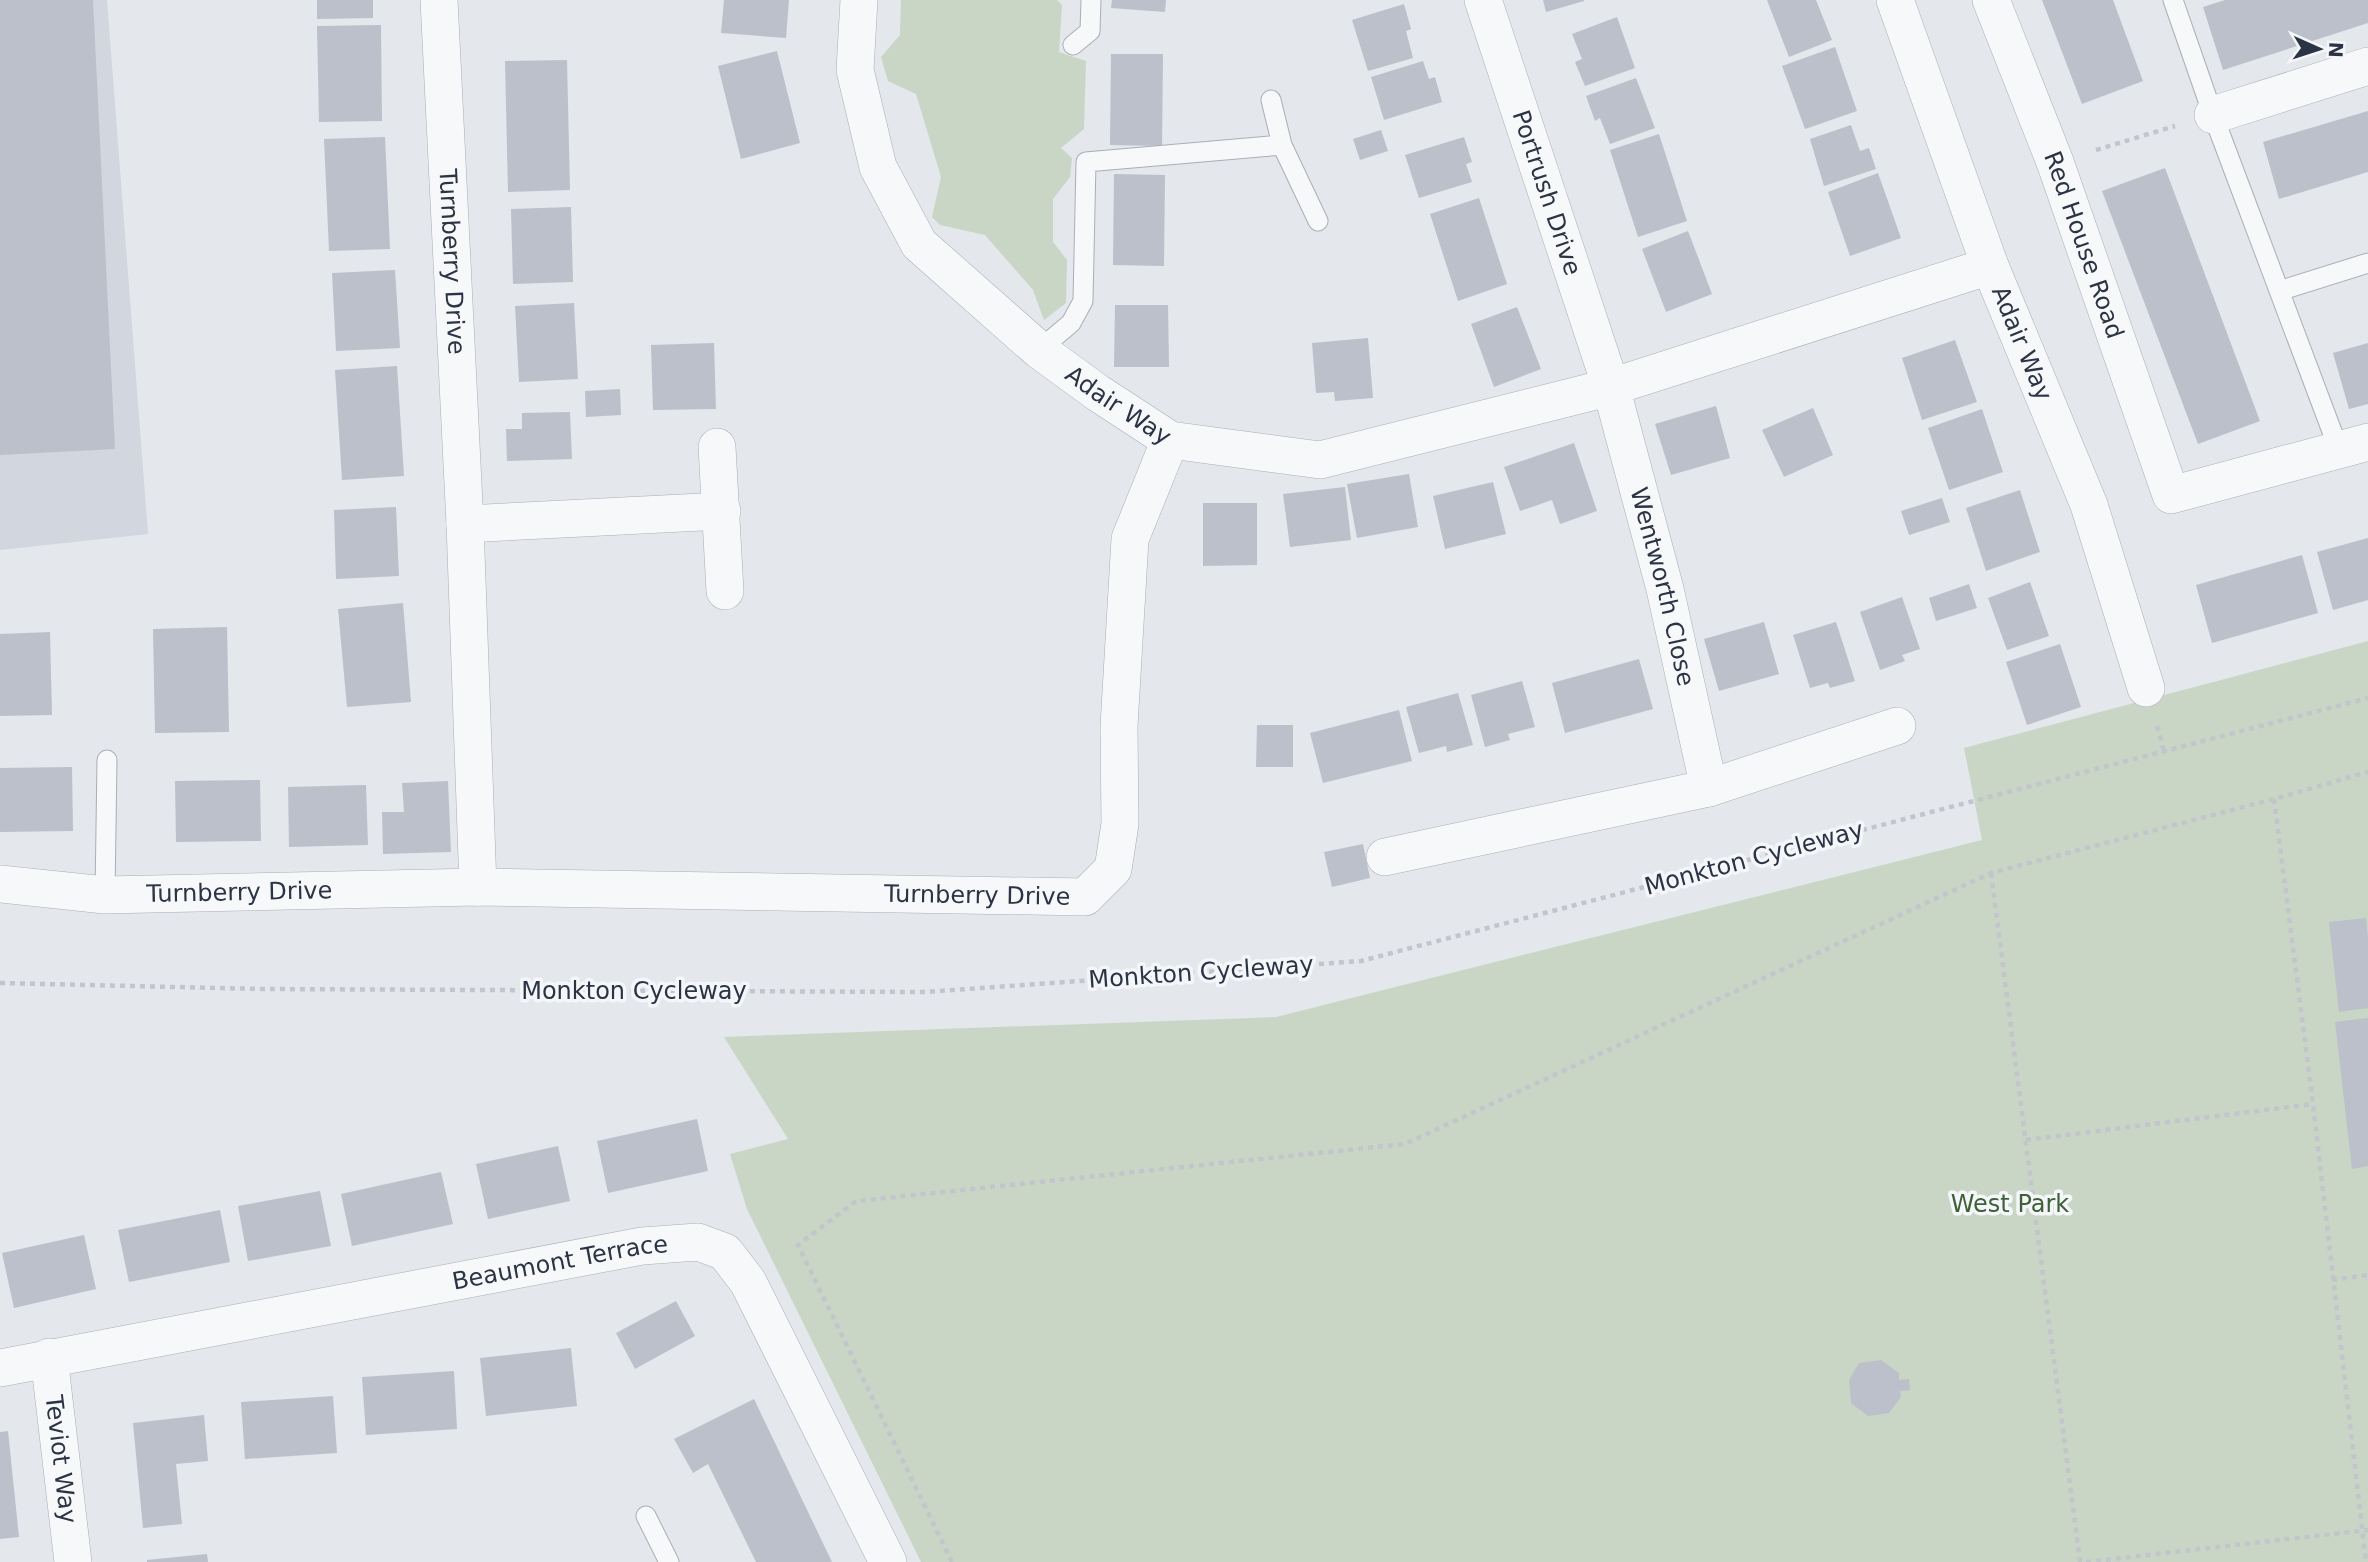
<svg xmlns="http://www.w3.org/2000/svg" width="2368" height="1562" viewBox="0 0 2368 1562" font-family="'DejaVu Sans',sans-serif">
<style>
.built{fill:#d2d6de}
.green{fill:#c9d6c5}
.building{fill:#bbc0ca}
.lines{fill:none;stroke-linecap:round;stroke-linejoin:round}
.service-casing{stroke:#a9aeb7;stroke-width:21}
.minor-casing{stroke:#a9aeb7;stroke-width:38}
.path{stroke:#c2c5cb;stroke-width:4.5;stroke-dasharray:5 5;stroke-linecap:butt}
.service{stroke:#f7f8fa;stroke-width:19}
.minor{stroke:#f7f8fa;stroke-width:37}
.labels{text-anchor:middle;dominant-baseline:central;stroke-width:7;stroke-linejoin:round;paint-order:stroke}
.street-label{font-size:24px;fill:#2b3445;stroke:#f4f6f9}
.park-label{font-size:24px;fill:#3f6138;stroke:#f4f6f9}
</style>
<rect width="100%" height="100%" fill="#e4e7ec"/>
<path class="built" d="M 0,0 L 107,0 L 148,534 L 0,550 Z"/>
<path class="green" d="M 901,0 L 1057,0 L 1062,5 L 1059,52 L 1086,61 L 1084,129 L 1061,148 L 1072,158 L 1070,177 L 1053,199 L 1053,242 L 1067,260 L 1066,303 L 1044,320 L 1033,290 L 985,235 L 940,225 L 932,217 L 941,177 L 916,94 L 888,81 L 881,57 L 900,35 Z
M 2368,641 L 2368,1562 L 921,1562 L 747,1209 L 730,1154 L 788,1139 L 724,1037 L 1276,1017 L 1982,840 L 1964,748 Z"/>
<path class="building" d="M 0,0 L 93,0 L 115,449 L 0,455 Z
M 317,0 L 373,0 L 373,18 L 317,19 Z
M 724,0 L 789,0 L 786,38 L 721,33 Z
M 1112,0 L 1166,0 L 1165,12 L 1111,8 Z
M 1543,0 L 1584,0 L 1584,1 L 1546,12 Z
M 1767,0 L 1816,0 L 1832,40 L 1789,57 Z
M 2042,0 L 2113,0 L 2143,81 L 2082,104 Z
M 2225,0 L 2368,0 L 2368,23 L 2223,70 L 2203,7 Z
M 1404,4 L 1411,29 L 1406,31 L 1413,58 L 1368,71 L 1352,20 Z
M 1617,17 L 1635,68 L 1585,86 L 1575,62 L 1582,59 L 1572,34 Z
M 381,25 L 382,121 L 319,122 L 317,26 Z
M 1835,47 L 1857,111 L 1805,129 L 1782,66 Z
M 777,51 L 800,143 L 741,159 L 718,66 Z
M 1111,54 L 1163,54 L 1162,146 L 1110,145 Z
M 567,60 L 570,190 L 508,192 L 505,61 Z
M 1423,61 L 1429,79 L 1435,77 L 1442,102 L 1384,120 L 1371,77 Z
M 1636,78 L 1655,128 L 1610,144 L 1600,118 L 1595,121 L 1586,96 Z
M 2368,111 L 2368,172 L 2279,199 L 2263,142 Z
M 1851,125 L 1860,151 L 1869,148 L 1876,169 L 1824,186 L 1810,139 Z
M 1381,130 L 1388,151 L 1360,160 L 1353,139 Z
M 1659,134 L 1687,221 L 1638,237 L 1610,150 Z
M 385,137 L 390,249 L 329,251 L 324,139 Z
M 1464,137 L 1472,162 L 1466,164 L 1472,182 L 1419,198 L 1405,155 Z
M 2165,168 L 2260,421 L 2198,444 L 2102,191 Z
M 1878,173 L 1901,238 L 1850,256 L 1828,192 Z
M 1114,174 L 1165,175 L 1164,266 L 1113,265 Z
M 1479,198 L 1507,284 L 1458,301 L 1430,214 Z
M 571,207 L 573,282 L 513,284 L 511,209 Z
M 1688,231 L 1712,294 L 1666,312 L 1642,249 Z
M 395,270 L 400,348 L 336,351 L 332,273 Z
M 574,303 L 578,379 L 519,382 L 515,306 Z
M 1115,305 L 1168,305 L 1169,367 L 1114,367 Z
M 1517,307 L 1541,369 L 1494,387 L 1471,324 Z
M 1368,338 L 1373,398 L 1335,401 L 1334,392 L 1316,393 L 1312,343 Z
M 1955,340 L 1977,402 L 1922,420 L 1902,358 Z
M 714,343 L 716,409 L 653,410 L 651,345 Z
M 2368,343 L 2368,404 L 2349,409 L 2333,353 Z
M 397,366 L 404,476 L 342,480 L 335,370 Z
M 620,389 L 621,415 L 586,417 L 585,391 Z
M 1716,406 L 1730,458 L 1671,475 L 1655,424 Z
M 1813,408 L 1833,455 L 1784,477 L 1762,430 Z
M 1982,409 L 2003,472 L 1949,490 L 1928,428 Z
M 570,412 L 572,459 L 507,461 L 506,429 L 522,429 L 522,413 Z
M 1574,443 L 1597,511 L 1560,524 L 1552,500 L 1520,511 L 1504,467 Z
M 1409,474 L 1418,527 L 1357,538 L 1347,484 Z
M 1493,482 L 1506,534 L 1445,549 L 1433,496 Z
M 1345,487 L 1351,540 L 1290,547 L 1283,494 Z
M 2020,490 L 2040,552 L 1986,571 L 1966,508 Z
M 1942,498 L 1950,522 L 1909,535 L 1901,511 Z
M 1203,503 L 1257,503 L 1257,565 L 1203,566 Z
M 396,507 L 399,576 L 336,579 L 334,510 Z
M 2368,538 L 2368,600 L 2333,610 L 2317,552 Z
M 2302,555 L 2318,613 L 2212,643 L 2196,585 Z
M 2030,582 L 2049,636 L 2007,650 L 1988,598 Z
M 1969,584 L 1977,608 L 1936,621 L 1929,598 Z
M 1902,597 L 1920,649 L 1902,655 L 1905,661 L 1880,670 L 1860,612 Z
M 403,603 L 411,702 L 347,707 L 338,609 Z
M 1764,622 L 1779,674 L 1719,691 L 1704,639 Z
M 1836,622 L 1855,681 L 1830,688 L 1828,683 L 1810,688 L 1793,635 Z
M 227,627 L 229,732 L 155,733 L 153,629 Z
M 50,632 L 52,715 L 0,716 L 0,634 Z
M 2060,644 L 2081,707 L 2027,725 L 2006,662 Z
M 1639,659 L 1653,709 L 1565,733 L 1552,683 Z
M 1522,681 L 1535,727 L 1508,734 L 1510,740 L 1485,747 L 1471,695 Z
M 1458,693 L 1473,745 L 1447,752 L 1446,746 L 1419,753 L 1406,707 Z
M 1399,710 L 1412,761 L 1323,783 L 1310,733 Z
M 1257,725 L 1293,725 L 1293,767 L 1256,767 Z
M 72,767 L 73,831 L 0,832 L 0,768 Z
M 260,780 L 261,841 L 176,842 L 175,781 Z
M 448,781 L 451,852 L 383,854 L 382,812 L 404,812 L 402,783 Z
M 366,785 L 368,845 L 289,847 L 288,787 Z
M 1363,844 L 1370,878 L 1332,887 L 1324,852 Z
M 2366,918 L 2368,939 L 2368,1008 L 2339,1012 L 2329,922 Z
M 2368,1018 L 2368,1166 L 2352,1169 L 2335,1022 Z
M 697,1119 L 708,1171 L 608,1193 L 597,1141 Z
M 558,1146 L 570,1201 L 488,1219 L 476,1164 Z
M 441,1172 L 453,1224 L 352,1246 L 341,1194 Z
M 320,1191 L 331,1246 L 248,1261 L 238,1206 Z
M 220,1210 L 230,1262 L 129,1282 L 118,1230 Z
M 84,1235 L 96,1289 L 14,1308 L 2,1253 Z
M 676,1301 L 695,1336 L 635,1369 L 616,1333 Z
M 571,1348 L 577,1406 L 486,1416 L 480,1358 Z
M 1881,1360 L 1899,1373 L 1899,1380 L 1909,1379 L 1910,1390 L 1900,1391 L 1901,1397 L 1889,1413 L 1868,1416 L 1851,1403 L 1849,1380 L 1859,1363 Z
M 454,1371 L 457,1429 L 366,1435 L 362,1377 Z
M 333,1396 L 337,1453 L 245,1459 L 241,1402 Z
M 754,1399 L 832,1562 L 756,1562 L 708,1464 L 693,1473 L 674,1439 Z
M 204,1415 L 208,1461 L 176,1464 L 182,1524 L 143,1528 L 133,1423 Z
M 8,1431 L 19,1537 L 0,1539 L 0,1432 Z
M 207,1554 L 208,1562 L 147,1562 L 147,1560 Z"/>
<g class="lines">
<defs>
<path id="service" d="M 2173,0 L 2213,115 L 2339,450
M 1073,45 L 1090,31 L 1091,0
M 1271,100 L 1282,145 L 1318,221
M 2279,291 L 2368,263
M 1039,350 L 1071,323 L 1083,301 L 1086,162 L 1282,145
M 105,895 L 107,760
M 646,1516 L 669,1562"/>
<g id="minor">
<path id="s1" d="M 439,0 L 465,524 L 478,887"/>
<path id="s2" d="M 859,0 L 855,70 L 878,167 L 919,244 L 1039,350 L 1098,393 L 1170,440 L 1320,460 L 1611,387 L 1990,266"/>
<path id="s3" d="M 1483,0 L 1611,387 L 1665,589 L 1709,788"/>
<path id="s4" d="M 1895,0 L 1990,266 L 2089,505 L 2146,688"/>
<path id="s5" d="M 1991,0 L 2055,162 L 2171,495 L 2368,442"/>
<path d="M 2213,115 L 2368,66"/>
<path d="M 717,447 L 725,591"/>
<path d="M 465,524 L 722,511"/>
<path d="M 1385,857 L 1709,788 L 1897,726"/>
<path id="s6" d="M 0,884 L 105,895 L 478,887 L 1085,897 L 1113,869 L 1120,824 L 1119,726 L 1130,539 L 1170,440"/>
<path id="s7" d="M 49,1357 L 73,1562"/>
<path id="s8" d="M 0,1368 L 642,1246 L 698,1242 L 725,1252 L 748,1282 L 888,1562"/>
</g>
</defs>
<use href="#service" class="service-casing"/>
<use href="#minor" class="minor-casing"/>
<path class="path" d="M 2096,150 L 2175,126
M 2157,726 L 2164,751
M 2274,799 L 2313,1104 L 2366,1562
M 1991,873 L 2080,1562
M 0,983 L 262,989 L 925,992 L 1361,961 L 2368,698
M 2026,1140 L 2313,1104
M 2332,1280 L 2368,1275
M 952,1562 L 798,1245 L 856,1201 L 1405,1144 L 1991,873 L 2274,799 L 2368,772
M 2086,1562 L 2368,1530"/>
<use href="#service" class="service"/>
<use href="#minor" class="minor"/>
</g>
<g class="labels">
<g class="street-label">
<text stroke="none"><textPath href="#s3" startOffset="203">Portrush Drive</textPath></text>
<text stroke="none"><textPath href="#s5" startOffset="262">Red House Road</textPath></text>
<text stroke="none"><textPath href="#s1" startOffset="262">Turnberry Drive</textPath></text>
<text stroke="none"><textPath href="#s4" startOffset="366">Adair Way</textPath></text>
<text stroke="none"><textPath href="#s2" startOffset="514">Adair Way</textPath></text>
<text stroke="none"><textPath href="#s3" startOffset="614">Wentworth Close</textPath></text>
<text transform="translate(1754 858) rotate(-15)">Monkton Cycleway</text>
<text stroke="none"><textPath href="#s6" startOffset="240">Turnberry Drive</textPath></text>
<text stroke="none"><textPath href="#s6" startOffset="978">Turnberry Drive</textPath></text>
<text transform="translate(1201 972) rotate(-4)">Monkton Cycleway</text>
<text x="634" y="991">Monkton Cycleway</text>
<text stroke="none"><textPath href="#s8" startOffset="570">Beaumont Terrace</textPath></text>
<text stroke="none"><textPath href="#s7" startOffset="103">Teviot Way</textPath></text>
</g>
<g class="park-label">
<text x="2010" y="1204">West Park</text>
</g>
</g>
<g transform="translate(2319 49) rotate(93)" stroke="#f4f6f9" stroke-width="5" paint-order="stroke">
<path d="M0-5L12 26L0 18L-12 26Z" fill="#2b3445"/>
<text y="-10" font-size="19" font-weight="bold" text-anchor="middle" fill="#2b3445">N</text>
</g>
</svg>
